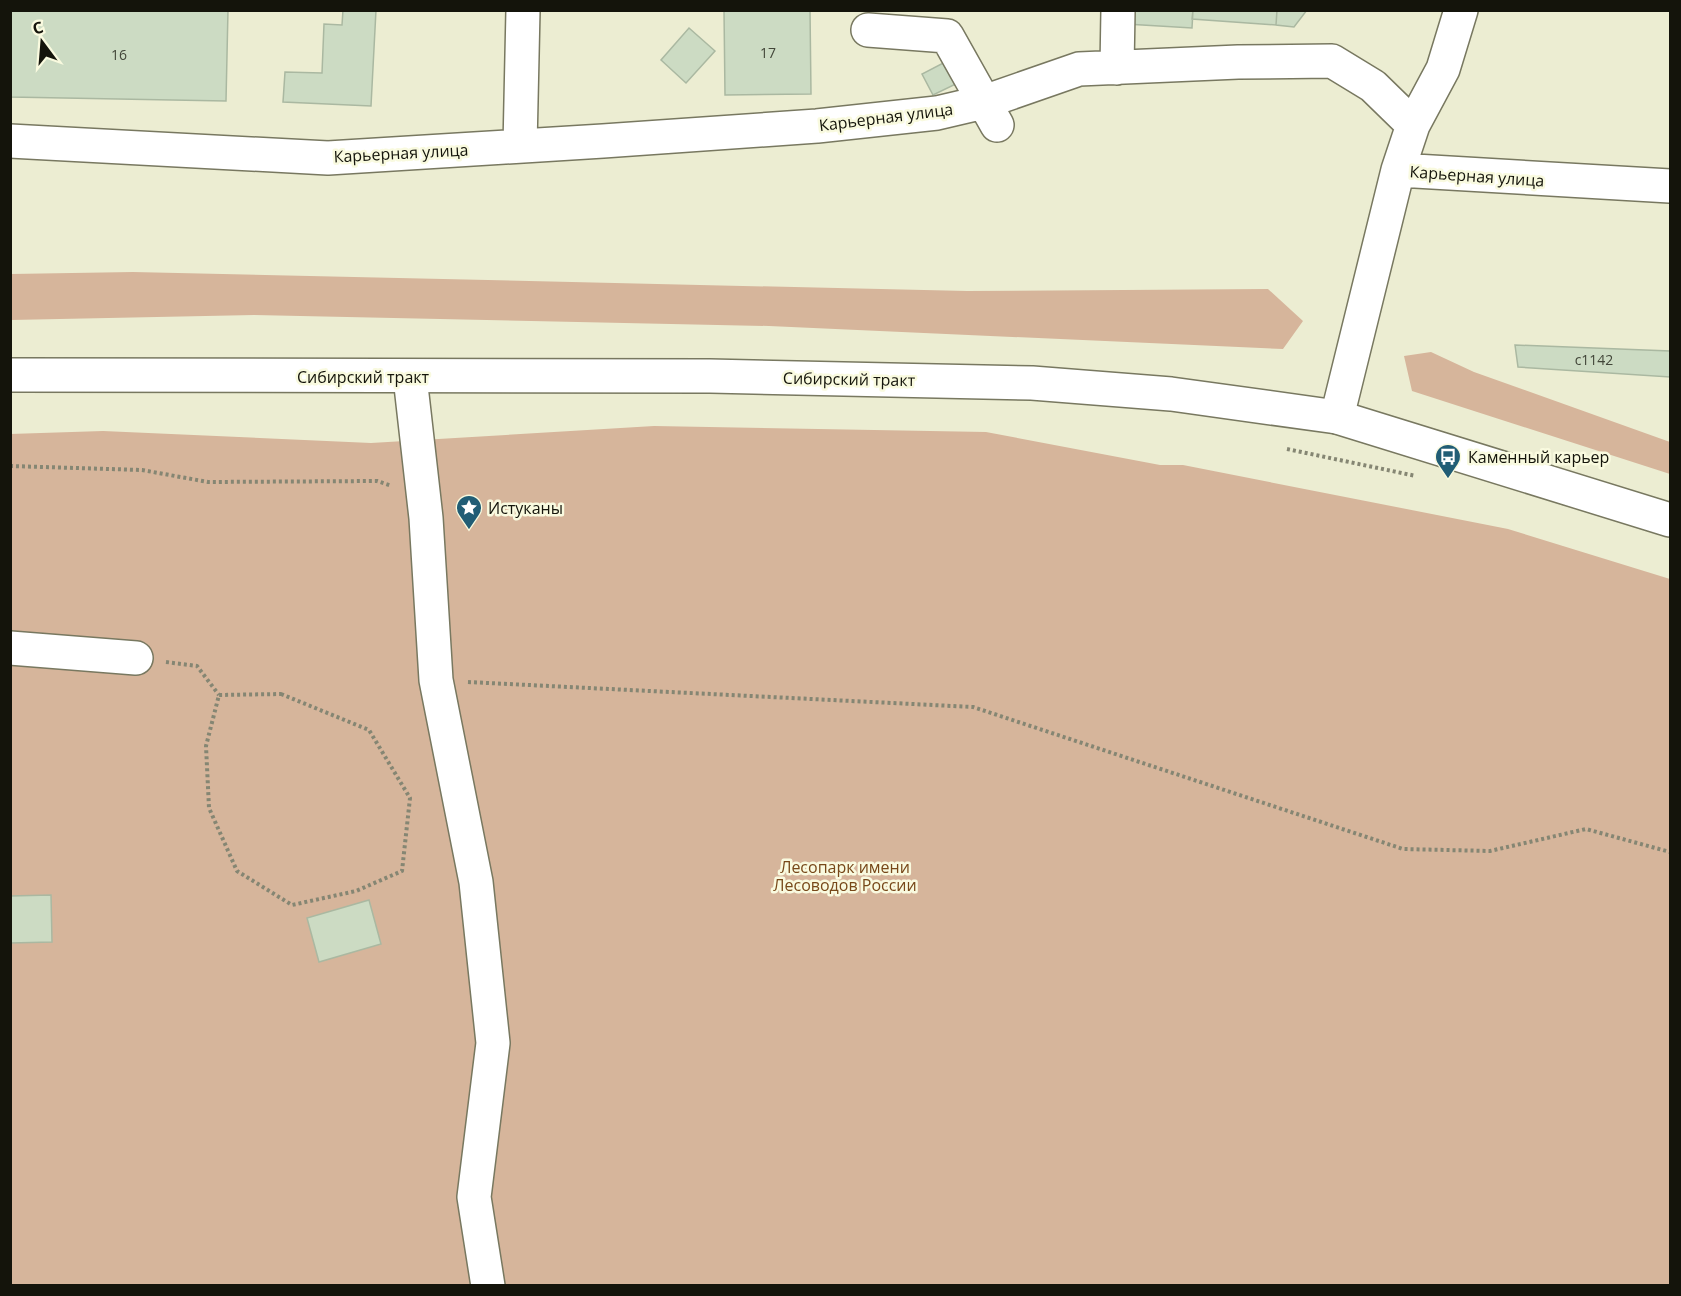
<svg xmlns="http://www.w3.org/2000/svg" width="1681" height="1296" viewBox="0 0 1681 1296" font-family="'Open Sans',sans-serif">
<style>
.green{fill:#d6b59b}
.building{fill:#ccdbc3;stroke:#aab8a1;stroke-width:1.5}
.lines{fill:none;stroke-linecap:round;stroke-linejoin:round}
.minor-casing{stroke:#787860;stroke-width:36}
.major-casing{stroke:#787860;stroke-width:36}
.path{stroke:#858673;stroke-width:4;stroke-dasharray:3 3;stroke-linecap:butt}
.minor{stroke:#fff;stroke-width:33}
.major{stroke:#fff;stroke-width:33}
.labels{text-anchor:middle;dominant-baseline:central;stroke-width:5;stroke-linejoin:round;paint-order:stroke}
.number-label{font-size:14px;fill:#424639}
.street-label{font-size:16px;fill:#14140b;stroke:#f9fadf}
.poi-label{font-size:16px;fill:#14140b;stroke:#f9fadf;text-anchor:start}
.park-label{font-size:16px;fill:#774819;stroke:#f9fadf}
</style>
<rect width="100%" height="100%" fill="#ecedd2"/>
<path class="green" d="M 133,272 L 967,291 L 1268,289 L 1303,321 L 1283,349 L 769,326 L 254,315 L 11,320 L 11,274 Z
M 1431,352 L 1474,372 L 1670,442 L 1670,474 L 1412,391 L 1404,356 Z
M 654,426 L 986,432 L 1160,465 L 1183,465 L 1508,529 L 1670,579 L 1670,1285 L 11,1285 L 10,434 L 103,431 L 371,443 Z"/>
<path class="building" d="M 10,10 L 228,10 L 226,101 L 10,97 Z
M 343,10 L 376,10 L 371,106 L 283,102 L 285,72 L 322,73 L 324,24 L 342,25 Z
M 724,10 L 810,10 L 811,94 L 725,95 Z
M 1127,10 L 1193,10 L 1192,28 L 1126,24 Z
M 1193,10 L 1277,10 L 1276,25 L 1192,19 Z
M 1277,10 L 1307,10 L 1294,27 L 1276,25 Z
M 689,28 L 715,51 L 686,83 L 661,60 Z
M 949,60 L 960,82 L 933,95 L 922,74 Z
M 1515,345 L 1670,351 L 1670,377 L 1518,367 Z
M 51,895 L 52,942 L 10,943 L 10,896 Z
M 369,900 L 381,944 L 319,962 L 307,918 Z"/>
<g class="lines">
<defs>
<path id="minor" d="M 868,30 L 947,36 L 997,125
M 1117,68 L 1118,10
M 1413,125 L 1443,69 L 1461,10
M 10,141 L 328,158 L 603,141 L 817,126 L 937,113 L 984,102 L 1079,69 L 1238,62 L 1332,61 L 1373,86 L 1413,125 L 1398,170 L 1337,417
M 520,146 L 523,10
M 1398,170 L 1670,186
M 410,377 L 426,518 L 436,680 L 476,882 L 493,1043 L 474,1197 L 488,1286
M 10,648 L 136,658"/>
<path id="major" d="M 10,375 L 710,376 L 1032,383 L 1171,394 L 1337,417 L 1670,520"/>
</defs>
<use href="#minor" class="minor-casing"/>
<use href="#major" class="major-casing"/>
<path class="path" d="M 1287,449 L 1416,476
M 10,466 L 142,470 L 208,482 L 377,481 L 392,486
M 166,662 L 197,666 L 219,695
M 468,682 L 973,707 L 1403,849 L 1490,851 L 1586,829 L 1670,852
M 281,694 L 369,730 L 410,798 L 402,871 L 356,891 L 292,905 L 237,871 L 209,808 L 206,746 L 219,695 Z"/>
<use href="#minor" class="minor"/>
<use href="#major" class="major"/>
</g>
<defs>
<symbol id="bus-pin" viewBox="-11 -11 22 30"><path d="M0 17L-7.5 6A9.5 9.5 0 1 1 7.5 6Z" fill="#215d75" stroke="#f9fadf"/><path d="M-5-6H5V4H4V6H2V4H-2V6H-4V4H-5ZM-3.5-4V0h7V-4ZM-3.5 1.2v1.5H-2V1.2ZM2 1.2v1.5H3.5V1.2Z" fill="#fff"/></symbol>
<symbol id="sight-pin" viewBox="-11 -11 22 30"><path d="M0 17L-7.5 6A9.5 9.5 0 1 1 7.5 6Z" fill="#215d75" stroke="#f9fadf"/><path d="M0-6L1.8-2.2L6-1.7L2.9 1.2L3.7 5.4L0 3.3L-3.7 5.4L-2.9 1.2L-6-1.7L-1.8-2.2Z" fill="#fff"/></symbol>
</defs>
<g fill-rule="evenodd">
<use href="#bus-pin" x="1433" y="442" width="30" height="40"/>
<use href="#sight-pin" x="454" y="493" width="30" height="40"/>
</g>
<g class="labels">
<g class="number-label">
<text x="768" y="52">17</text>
<text x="119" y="54">16</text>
<text x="1594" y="359">с1142</text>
</g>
<g class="street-label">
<text transform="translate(886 117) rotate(-7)">Карьерная улица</text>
<text transform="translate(401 153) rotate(-3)">Карьерная улица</text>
<text transform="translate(1477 176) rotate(4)">Карьерная улица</text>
<text x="363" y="377">Сибирский тракт</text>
<text transform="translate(849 379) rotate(1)">Сибирский тракт</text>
</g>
<g class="poi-label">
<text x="1468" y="457">Каменный карьер</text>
<text x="488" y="508">Истуканы</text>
</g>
<g class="park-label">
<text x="845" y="867">Лесопарк имени<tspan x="845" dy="18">Лесоводов России</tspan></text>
</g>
</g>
<rect width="1681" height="1296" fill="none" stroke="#14140b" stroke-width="24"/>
<g transform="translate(42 42) rotate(344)" stroke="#f9fadf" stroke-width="4.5" paint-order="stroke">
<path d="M0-4.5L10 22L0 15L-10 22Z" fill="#14140b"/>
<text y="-9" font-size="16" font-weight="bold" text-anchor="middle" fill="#14140b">С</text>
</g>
</svg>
